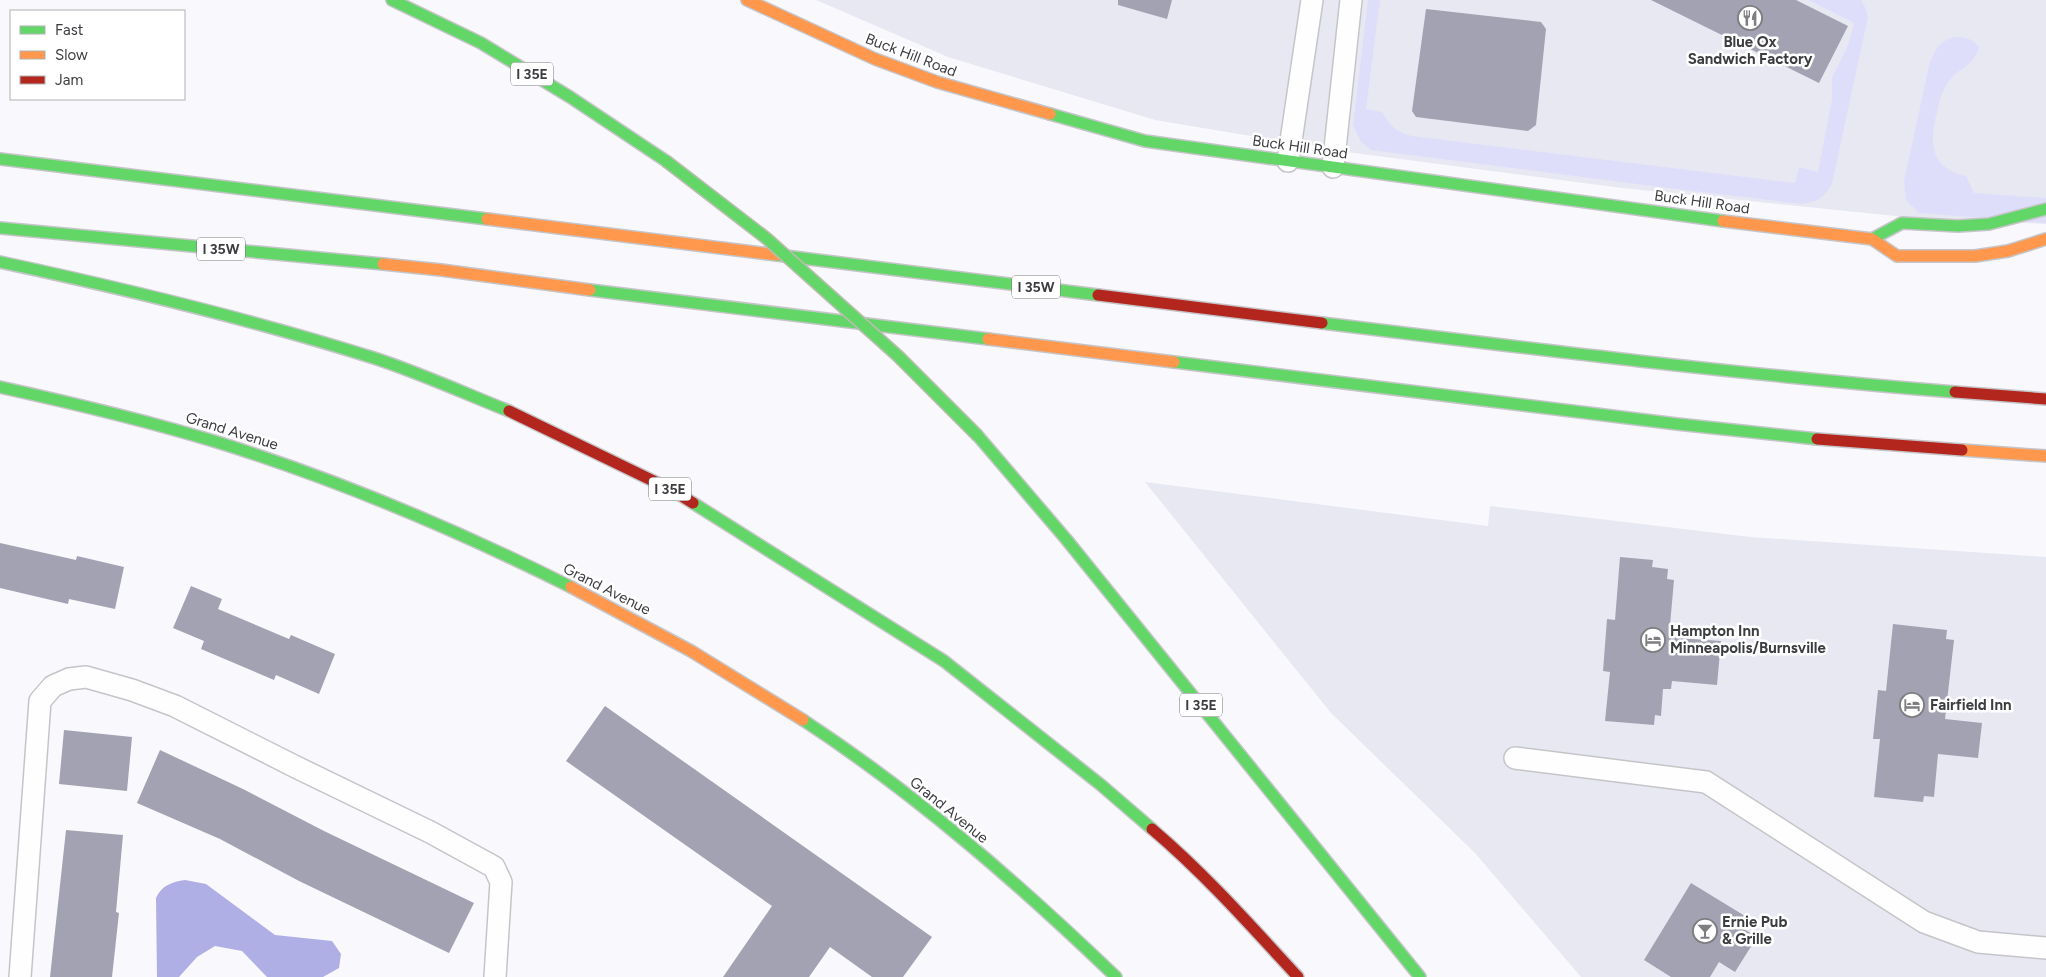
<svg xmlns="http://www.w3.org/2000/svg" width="2046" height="977" viewBox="0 0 2046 977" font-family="Figtree,sans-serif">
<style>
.built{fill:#e8e8f3}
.green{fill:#dedefb}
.water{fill:#afaee5}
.building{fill:#a3a2b2}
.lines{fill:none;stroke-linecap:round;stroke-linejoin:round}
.street-casing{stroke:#c5c5c9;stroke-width:24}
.fast-casing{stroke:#c5c5c9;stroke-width:14}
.slow-casing{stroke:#c5c5c9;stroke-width:14}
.jam-casing{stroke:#c5c5c9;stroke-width:14}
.street{stroke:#fefeff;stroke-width:21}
.fast{stroke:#63d668;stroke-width:11}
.slow{stroke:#ff974d;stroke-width:11}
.jam{stroke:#b3261e;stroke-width:11}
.fast-bridge-casing{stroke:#bebcb2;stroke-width:14;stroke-linecap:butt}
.fast-bridge{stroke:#63d668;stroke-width:11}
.labels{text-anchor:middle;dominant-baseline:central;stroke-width:5;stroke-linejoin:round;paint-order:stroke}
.shield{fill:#fff;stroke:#767779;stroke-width:1}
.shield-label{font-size:14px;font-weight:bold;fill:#3c3d40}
.poi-label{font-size:15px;font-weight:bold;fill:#3c3d40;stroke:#fff;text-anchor:start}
.street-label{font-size:15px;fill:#3c3d40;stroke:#fff}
</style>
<rect width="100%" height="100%" fill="#f8f8fd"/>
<path class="built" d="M 816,0 L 2046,0 L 2046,224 L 1905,217 L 1622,188 L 1347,152 L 1155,120 L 948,57 Z
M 1145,482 L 1488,526 L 1490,506 L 1751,537 L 2046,557 L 2046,977 L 1581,977 L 1475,853 L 1331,713 Z"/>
<path class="green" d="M 1368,0 L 1380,0 L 1366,109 L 1382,112 C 1392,127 1394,131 1412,136 L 1795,183 L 1799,167 L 1818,172 L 1832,99 L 1832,77 L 1848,45 L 1854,23 L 1808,0 L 1861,0 L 1866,9 L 1868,17 L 1832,184 C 1825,197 1817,202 1802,204 L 1660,187 L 1371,150 L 1361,142 L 1353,125 Z
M 1954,37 C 1966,37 1972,38 1979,47 C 1974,68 1957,67 1947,84 C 1941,93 1939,103 1937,113 C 1929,143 1930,168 1966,176 L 1974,193 L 2046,198 L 2046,223 L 1919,213 L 1906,200 L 1904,181 L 1929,66 C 1935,50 1937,43 1954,37 Z"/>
<path class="water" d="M 185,880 L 206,884 L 275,935 L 332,941 L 341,954 L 339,968 L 323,977 L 267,977 L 242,951 L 215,946 L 197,957 L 179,977 L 157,977 L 156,898 C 162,885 172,882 185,880 Z"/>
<path class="building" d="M 1118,0 L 1172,0 L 1167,19 L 1118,5 Z
M 1651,0 L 1796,0 L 1848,26 L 1819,83 Z
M 1426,9 L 1541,22 L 1546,29 L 1536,125 L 1528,131 L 1416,117 L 1412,111 Z
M 0,543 L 76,560 L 77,556 L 124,567 L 115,609 L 69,599 L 68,604 L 0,588 Z
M 1620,557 L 1653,560 L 1652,567 L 1668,569 L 1667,579 L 1674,580 L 1670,625 L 1679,626 L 1678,638 L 1721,641 L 1717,685 L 1672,681 L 1671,689 L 1663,689 L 1661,716 L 1655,715 L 1654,725 L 1605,721 L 1610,672 L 1603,671 L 1607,619 L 1615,620 Z
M 191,586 L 222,599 L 218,609 L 289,639 L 291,635 L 335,654 L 319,694 L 276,675 L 274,680 L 201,649 L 204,641 L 173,628 Z
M 1893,624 L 1947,630 L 1946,639 L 1954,640 L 1945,719 L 1982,723 L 1978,758 L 1938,754 L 1934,797 L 1924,796 L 1923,802 L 1874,797 L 1880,739 L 1873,739 L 1878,690 L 1886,691 Z
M 605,706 L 932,937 L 903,977 L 872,977 L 830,947 L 809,977 L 723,977 L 772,906 L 566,761 Z
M 64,730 L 132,737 L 127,791 L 59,784 Z
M 160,750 L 243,789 L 324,831 L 474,903 L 449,953 L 299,881 L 220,839 L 137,803 Z
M 66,830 L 123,835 L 116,912 L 119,913 L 112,977 L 50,977 Z
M 1691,883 L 1745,916 L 1739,926 L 1757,937 L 1735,972 L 1719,962 L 1710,977 L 1671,977 L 1644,960 Z"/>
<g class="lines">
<defs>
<path id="street" d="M 1288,161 L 1312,0
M 1333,167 L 1351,0
M 1515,758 L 1706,782 L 1924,922 L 1978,942 L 2046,948
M 20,977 L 40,701 L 53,686 L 69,679 L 86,677 L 132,690 L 175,706 L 296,767 L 430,832 L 494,867 L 501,882 L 495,977"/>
<path id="fast" d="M 392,0 L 481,43 L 570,97 L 666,161
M 1050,114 L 1145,141 L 1723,221
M 0,159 L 487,219
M 0,228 L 383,264
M 1872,239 L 1902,223 L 1958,226 L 1989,224 L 2046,209
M 777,255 L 1098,295
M 0,262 C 126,289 251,319 374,358 C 420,373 464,393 509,411
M 590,290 L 988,339
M 1322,323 C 1533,349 1743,375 1955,392
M 1174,362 L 1677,424 L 1817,439
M 0,387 C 73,403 145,420 217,442 C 339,480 457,530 571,587
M 978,436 L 1066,539 L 1420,977
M 693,503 L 944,661 L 1101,785 L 1152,829
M 803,720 C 916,794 1018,883 1116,977"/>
<path id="slow" d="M 747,0 L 875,59 L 937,82 L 1050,114
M 487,219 L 777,255
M 1723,221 L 1872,239 L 1897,256 L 1975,256 L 2008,251 L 2046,239
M 383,264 L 441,270 L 590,290
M 988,339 L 1174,362
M 1962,450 L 2046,456
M 571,587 L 691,651 L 803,720"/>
<path id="jam" d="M 1098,295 L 1322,323
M 1955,392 L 2046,399
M 509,411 L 672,490 L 693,503
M 1817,439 L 1962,450
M 1152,829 C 1205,874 1251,926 1298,977"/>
</defs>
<use href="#street" class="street-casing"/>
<use href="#fast" class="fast-casing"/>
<use href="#slow" class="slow-casing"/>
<use href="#jam" class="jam-casing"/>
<use href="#street" class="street"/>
<use href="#fast" class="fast"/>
<use href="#slow" class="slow"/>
<use href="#jam" class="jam"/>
<defs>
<path id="fast-bridge" d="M 666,161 L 766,238 L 898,356 L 978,436"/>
</defs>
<use href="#fast-bridge" class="fast-bridge-casing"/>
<use href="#fast-bridge" class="fast-bridge"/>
</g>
<defs>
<symbol id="restaurant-ring" viewBox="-11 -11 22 22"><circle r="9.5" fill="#fff" stroke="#7e7e82" stroke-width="1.5"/><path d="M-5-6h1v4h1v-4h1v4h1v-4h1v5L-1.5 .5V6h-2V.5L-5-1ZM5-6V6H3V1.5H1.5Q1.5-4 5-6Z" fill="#7e7e82"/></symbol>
<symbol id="hotel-ring" viewBox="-11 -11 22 22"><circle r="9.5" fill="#fff" stroke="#7e7e82" stroke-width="1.5"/><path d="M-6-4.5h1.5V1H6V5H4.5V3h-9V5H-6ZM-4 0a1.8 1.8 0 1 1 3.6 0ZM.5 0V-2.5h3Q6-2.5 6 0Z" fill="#7e7e82"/></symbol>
<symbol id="bar-ring" viewBox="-11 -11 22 22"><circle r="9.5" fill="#fff" stroke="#7e7e82" stroke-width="1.5"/><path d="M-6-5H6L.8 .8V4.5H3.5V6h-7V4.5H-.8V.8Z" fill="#7e7e82"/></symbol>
</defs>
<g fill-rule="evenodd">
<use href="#restaurant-ring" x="1736" y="4" width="28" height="28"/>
<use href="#hotel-ring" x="1639" y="626" width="28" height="28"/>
<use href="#hotel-ring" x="1898" y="691" width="28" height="28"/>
<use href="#bar-ring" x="1691" y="917" width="28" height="28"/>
</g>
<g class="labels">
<g class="shield">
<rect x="511" y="62.5" width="42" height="23" rx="4"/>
<rect x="197" y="237.5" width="48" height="23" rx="4"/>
<rect x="1012" y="275.5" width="48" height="23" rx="4"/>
<rect x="649" y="477.5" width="42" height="23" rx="4"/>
<rect x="1180" y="693.5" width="42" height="23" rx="4"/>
</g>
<g class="shield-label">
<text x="532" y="74">I 35E</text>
<text x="221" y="249">I 35W</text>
<text x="1036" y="287">I 35W</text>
<text x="670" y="489">I 35E</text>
<text x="1201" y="705">I 35E</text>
</g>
<g class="poi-label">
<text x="1750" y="42" text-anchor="middle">Blue Ox<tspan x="1750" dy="17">Sandwich Factory</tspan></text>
<text x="1670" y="631">Hampton Inn<tspan x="1670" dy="17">Minneapolis/Burnsville</tspan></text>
<text x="1930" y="705">Fairfield Inn</text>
<text x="1722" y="922">Ernie Pub<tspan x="1722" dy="17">&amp; Grille</tspan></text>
</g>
<g class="street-label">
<text transform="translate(911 55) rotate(21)">Buck Hill Road</text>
<text transform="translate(1300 147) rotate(8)">Buck Hill Road</text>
<text transform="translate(1702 202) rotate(8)">Buck Hill Road</text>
<text transform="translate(232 431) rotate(17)">Grand Avenue</text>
<text transform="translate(607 589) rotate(27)">Grand Avenue</text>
<text transform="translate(949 810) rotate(39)">Grand Avenue</text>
</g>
</g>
<rect x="10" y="10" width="175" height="90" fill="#ffffff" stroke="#b1b1b3"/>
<rect x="20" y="26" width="25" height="8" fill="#63d668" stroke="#b1b1b3"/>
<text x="55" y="35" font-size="15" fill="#3c3d40">Fast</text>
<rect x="20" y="51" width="25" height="8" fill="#ff974d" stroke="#b1b1b3"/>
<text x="55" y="60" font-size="15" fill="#3c3d40">Slow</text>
<rect x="20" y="76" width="25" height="8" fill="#b3261e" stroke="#b1b1b3"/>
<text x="55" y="85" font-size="15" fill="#3c3d40">Jam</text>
</svg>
